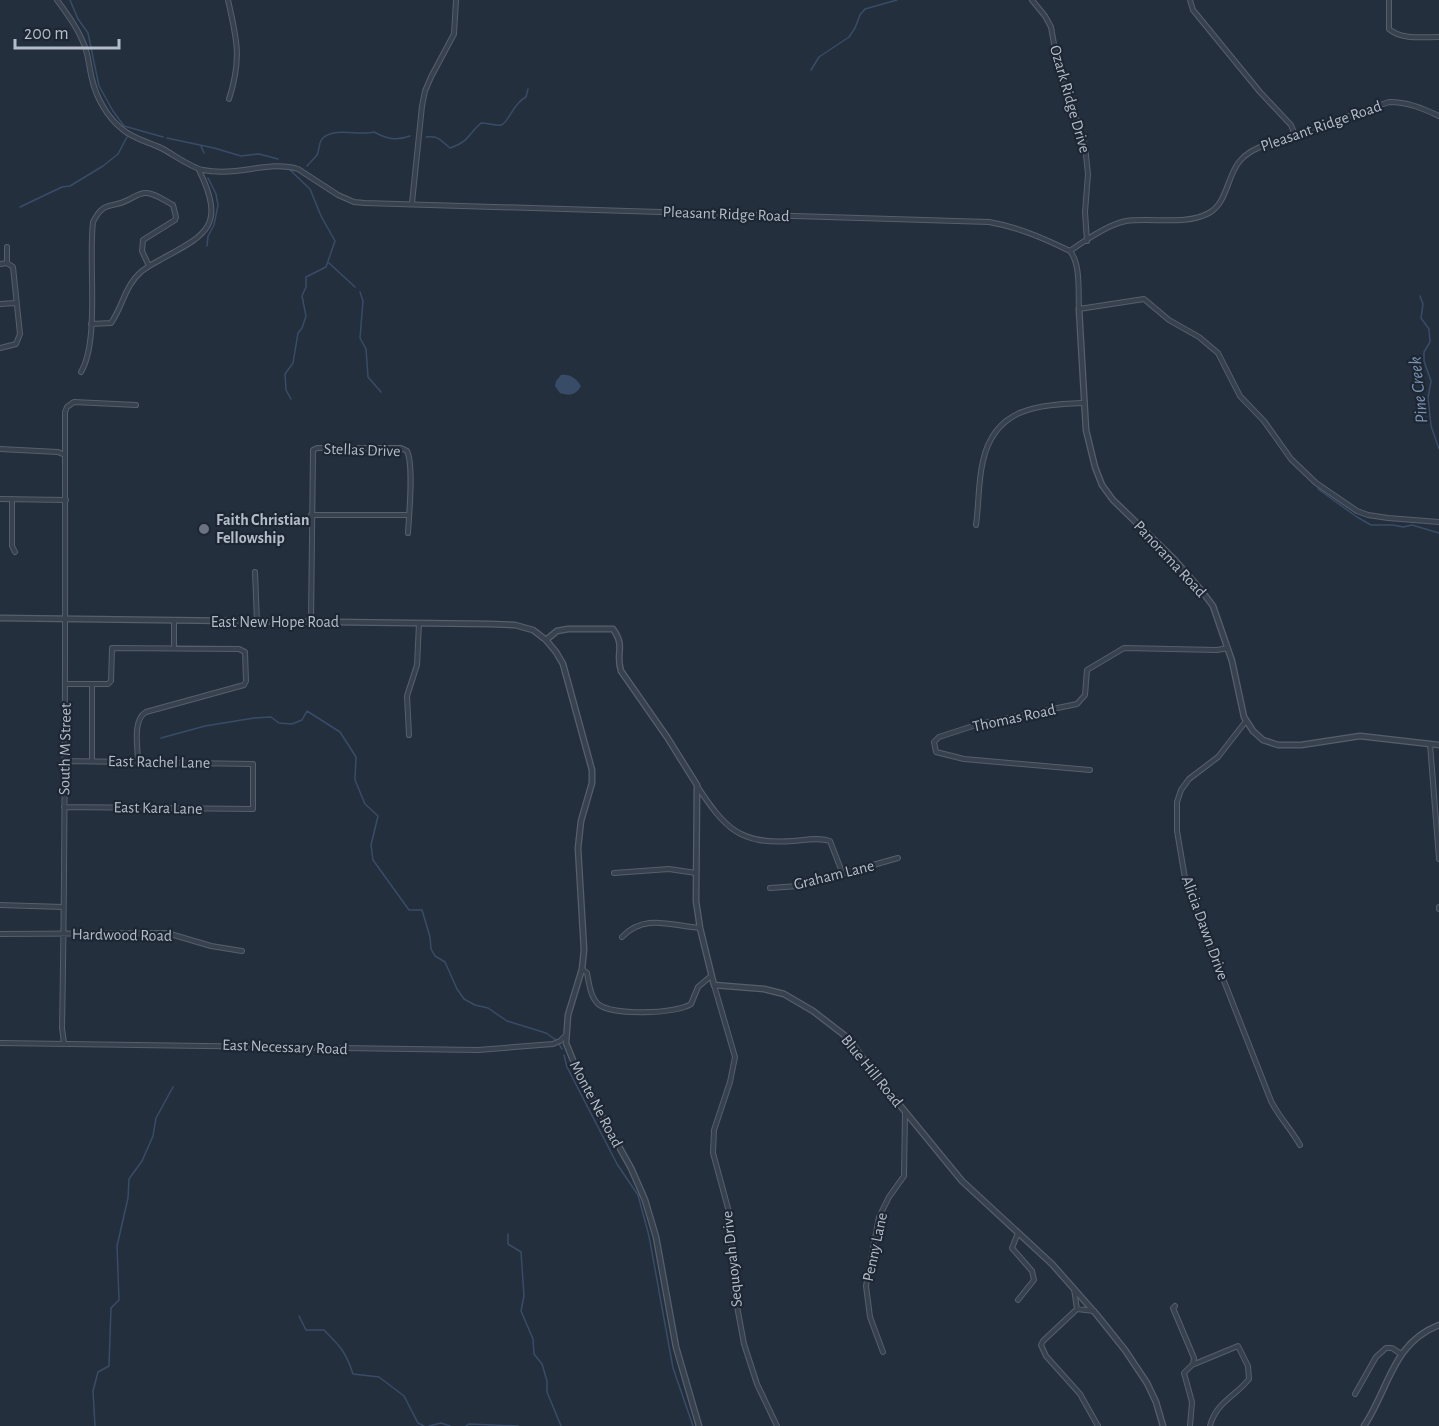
<svg xmlns="http://www.w3.org/2000/svg" width="1439" height="1426" viewBox="0 0 1439 1426" font-family="'Alegreya Sans',sans-serif">
<style>
.water{fill:#394c67}
.lines{fill:none;stroke-linecap:round;stroke-linejoin:round}
.stream{stroke:#394c67;stroke-width:1.5}
.minor-casing{stroke:#565f6c;stroke-width:6}
.tertiary-casing{stroke:#565f6c;stroke-width:7}
.minor{stroke:#38414e;stroke-width:4}
.tertiary{stroke:#38414e;stroke-width:4.5}
.worship-dot{fill:#6b7280;stroke:#1d2633;stroke-width:2}
.labels{text-anchor:middle;dominant-baseline:central;stroke-width:4.5;stroke-linejoin:round;paint-order:stroke}
.street-label{font-size:16px;fill:#b4bcc9;stroke:#1d2633}
.poi-label{font-size:16px;font-weight:bold;fill:#b4bcc9;stroke:#1d2633;text-anchor:start}
.water-label{font-size:18px;font-style:italic;fill:#7c92b1;stroke:#1d2633}
</style>
<rect width="100%" height="100%" fill="#242f3e"/>
<path class="water" d="M 561,375 C 571,374 575,378 581,386 C 576,395 570,396 560,393 L 555,386 L 556,381 Z"/>
<g class="lines">
<path class="stream" d="M 70,0 L 78,19 L 88,33 L 99,86 L 113,111 L 124,126 L 163,137
M 811,70 L 819,57 L 849,37 L 855,28 L 860,15 L 865,9 L 897,0
M 426,137 C 438,135 441,141 450,148 C 469,142 468,134 481,123 C 487,123 495,126 501,125 C 508,124 513,103 526,97 L 528,89
M 167,138 L 214,148 L 241,156 L 259,154 L 278,159
M 201,146 L 204,153
M 307,166 C 310,162 314,159 317,155 C 320,150 318,142 323,138 C 335,127 360,136 374,132 C 387,139 396,141 410,136
M 290,170 L 310,189 L 321,216 L 335,241 L 326,267 L 306,277 L 306,287 L 302,296 L 306,316 L 302,328 L 298,333 L 293,363 L 285,374 L 286,390 L 291,399
M 20,207 L 62,187 L 70,186 L 103,166 L 118,154 L 127,137
M 207,246 L 208,236 L 214,225 L 218,205 L 216,194 L 208,178
M 329,263 L 355,287
M 360,292 L 363,301 L 360,338 L 366,349 L 368,377 L 381,392
M 1420,296 L 1423,304 L 1421,318 L 1429,329 L 1430,342 L 1424,352 L 1424,361 L 1431,381 L 1428,398 L 1431,426 L 1439,449
M 1318,489 L 1357,517 L 1371,525 L 1393,525 L 1403,527 L 1412,525 L 1439,533
M 161,738 L 205,726 L 254,718 L 271,717 L 279,723 L 292,724 L 302,720 L 307,711 L 340,732 L 356,757 L 355,780 L 365,804 L 378,816 L 371,845 L 373,860 L 409,910 L 422,910 L 430,937 L 431,949 L 435,956 L 445,962 L 457,989 L 464,999 L 475,1005 L 488,1008 L 507,1021 L 546,1033 L 556,1040
M 559,1044 L 562,1049
M 564,1055 L 567,1067 L 617,1164 L 638,1195 L 649,1236 L 673,1368 L 693,1426
M 508,1234 L 508,1244 L 521,1252 L 524,1296 L 521,1311 L 533,1339 L 534,1354 L 542,1364 L 547,1381 L 547,1392 L 561,1426
M 299,1316 L 306,1330 L 324,1330 C 340,1346 346,1352 353,1374 L 379,1377 L 404,1396 L 418,1423 L 424,1426
M 95,1426 L 93,1391 L 98,1372 L 109,1366 L 111,1308 L 119,1300 L 117,1246 L 128,1198 L 129,1179 L 142,1161 L 153,1136 L 156,1118 L 173,1087
M 429,1426 L 441,1423 L 450,1426
M 466,1426 L 469,1424 L 518,1426"/>
<defs>
<path id="minor" d="M 57,0 C 68,15 79,30 85,47 C 89,58 89,68 92,79 C 96,97 107,117 122,129 C 133,139 149,142 163,149 C 174,155 192,168 203,170 C 237,177 269,160 298,169 L 338,195 L 354,202 L 365,203 L 989,222 C 1018,227 1043,238 1070,251 C 1084,241 1109,224 1126,221 C 1152,217 1185,226 1209,213 C 1227,203 1227,177 1239,162 C 1246,153 1255,149 1265,145 L 1389,102 C 1408,102 1422,108 1439,116
M 228,0 C 237,39 242,59 229,99
M 1032,0 L 1045,16 L 1051,27 L 1056,55 L 1085,146 L 1088,174 L 1085,212 L 1087,241
M 1190,0 L 1193,10 L 1260,92 L 1291,125 L 1295,135
M 1389,0 L 1389,29 C 1401,40 1424,37 1439,37
M 412,203 L 422,106 L 425,91 L 431,77 L 454,34 L 456,0
M 1070,251 C 1081,265 1078,291 1079,309 L 1144,299 L 1169,320 L 1199,337 L 1218,353 L 1240,396 L 1264,421 L 1291,459 L 1316,483 L 1357,511 L 1368,515 L 1388,518 L 1439,522
M 0,264 L 7,263
M 0,304 L 16,303
M 91,324 L 111,323 C 123,306 125,285 142,271 C 147,267 152,264 158,261 C 205,235 227,228 199,170
M 0,348 L 16,344 L 20,334 L 13,267 L 7,263 L 7,247
M 81,372 C 100,340 88,262 93,222 C 104,200 111,209 128,200 C 134,197 139,193 146,193 C 155,193 165,201 173,205 L 176,217 L 175,220 L 143,240 L 142,251 L 149,266
M 0,449 L 58,452 L 65,455
M 0,499 L 66,500
M 12,499 L 12,546 L 15,552
M 311,515 L 409,515
M 976,525 C 979,504 978,481 983,461 C 995,406 1040,405 1085,403
M 255,572 L 257,622
M 311,622 L 313,450 L 317,448 L 401,448 L 407,451 C 414,466 409,514 408,533
M 174,647 L 174,621
M 66,684 L 108,684 L 111,681 L 112,648 L 239,649 L 245,652 L 246,681 L 244,685 L 146,712 C 132,720 138,748 138,762
M 1246,721 L 1218,757 L 1189,779 L 1181,790 L 1177,802 L 1177,831 L 1186,884 L 1271,1101 C 1279,1117 1291,1129 1300,1145
M 409,735 L 407,696 L 417,665 L 419,623
M 1430,744 L 1439,859
M 92,761 L 92,685
M 1090,770 L 964,759 L 936,752 L 934,742 L 939,737 L 979,724 L 1077,704 L 1085,695 L 1087,670 L 1124,648 L 1217,650 L 1228,648
M 697,786 C 725,828 739,845 793,841 C 805,840 819,837 830,841 L 842,872
M 64,807 L 253,809 L 253,764 L 65,761
M 614,873 L 669,869 L 696,873
M 770,888 L 798,886 L 898,858
M 0,905 L 63,907
M 1439,909 L 1439,907
M 0,934 L 167,933 L 211,946 L 242,951
M 622,937 C 645,913 671,926 700,928
M 582,969 L 587,973 C 589,983 590,996 598,1004 C 612,1016 676,1014 691,1004 L 698,987 L 711,976
M 714,985 L 735,1057 L 730,1082 L 714,1130 L 713,1153 L 729,1212 L 734,1290 L 744,1344 L 757,1384 L 777,1426
M 0,1043 L 478,1050 L 553,1044 L 560,1041 L 566,1035
M 64,1043 L 62,1028 C 66,822 65,617 65,412 L 67,407 L 74,402 L 136,405
M 1074,1289 L 1077,1309 L 1043,1341 L 1041,1345 L 1046,1356 L 1080,1394 L 1098,1426
M 1018,1300 L 1034,1280 L 1032,1271 L 1012,1248 L 1018,1233
M 1175,1306 L 1173,1308 L 1194,1358 L 1193,1364 L 1184,1373 L 1192,1402 L 1190,1426
M 1077,1309 L 1094,1311
M 883,1352 L 870,1317 L 866,1286 L 879,1217 L 889,1197 L 904,1176 L 905,1112
M 1192,1365 L 1238,1346 L 1248,1366 L 1249,1379 C 1235,1397 1216,1402 1210,1426
M 1355,1394 L 1376,1357 L 1386,1348 L 1392,1348 L 1401,1354"/>
<path id="tertiary" d="M 1079,309 L 1086,430 L 1095,467 L 1102,485 L 1113,500 L 1174,559 L 1201,590 L 1213,606 L 1232,661 L 1244,717 L 1253,731 L 1263,740 L 1278,745 L 1301,745 L 1360,736 L 1439,745
M 0,618 L 490,624 L 515,625 L 533,630 L 546,640 L 556,652 L 563,664 L 592,770 L 592,783 L 581,821 L 578,848 L 584,950 L 582,969 L 568,1015 L 566,1043 L 579,1075 L 631,1168 L 645,1200 L 656,1237 L 676,1347 L 699,1426
M 546,640 L 557,631 L 568,629 L 613,629 C 626,647 615,653 621,671 L 667,737 L 697,785 L 696,901 L 700,928 L 714,985 L 764,989 L 784,994 L 813,1011 L 848,1038 L 876,1076 L 962,1181 L 1052,1264 L 1097,1315 L 1125,1350 L 1147,1383 L 1156,1402 L 1163,1426
M 1364,1426 C 1389,1389 1392,1343 1439,1325"/>
</defs>
<use href="#minor" class="minor-casing"/>
<use href="#tertiary" class="tertiary-casing"/>
<use href="#minor" class="minor"/>
<use href="#tertiary" class="tertiary"/>
</g>
<circle class="worship-dot" cx="204" cy="529" r="6"/>
<g class="labels">
<g class="street-label">
<text transform="translate(1070 99) rotate(74)">Ozark Ridge Drive</text>
<text transform="translate(1321 126) rotate(-19)">Pleasant Ridge Road</text>
<text transform="translate(726 214) rotate(2)">Pleasant Ridge Road</text>
<text transform="translate(362 450) rotate(2)">Stellas Drive</text>
<text transform="translate(1170 559) rotate(47)">Panorama Road</text>
<text x="275" y="622">East New Hope Road</text>
<text transform="translate(1014 718) rotate(-12)">Thomas Road</text>
<text transform="translate(65 749) rotate(-89)">South M Street</text>
<text transform="translate(159 762) rotate(1)">East Rachel Lane</text>
<text transform="translate(158 808) rotate(1)">East Kara Lane</text>
<text transform="translate(834 875) rotate(-14)">Graham Lane</text>
<text transform="translate(1205 928) rotate(70)">Alicia Dawn Drive</text>
<text transform="translate(122 935) rotate(1)">Hardwood Road</text>
<text transform="translate(285 1047) rotate(2)">East Necessary Road</text>
<text transform="translate(872 1071) rotate(51)">Blue Hill Road</text>
<text transform="translate(596 1104) rotate(62)">Monte Ne Road</text>
<text transform="translate(875 1247) rotate(-78)">Penny Lane</text>
<text transform="translate(732 1259) rotate(-96)">Sequoyah Drive</text>
</g>
<g class="poi-label">
<text x="216" y="520">Faith Christian<tspan x="216" dy="18">Fellowship</tspan></text>
</g>
<g class="water-label">
<text transform="translate(1419 390) rotate(-96)">Pine Creek</text>
</g>
</g>
<path d="M15 39v9h104v-9" fill="none" stroke="#b4bcc9" stroke-width="3"/>
<text x="24" y="39" font-size="18" fill="#b4bcc9" stroke="#1d2633" stroke-width="4.5" paint-order="stroke">200 m</text>
</svg>
